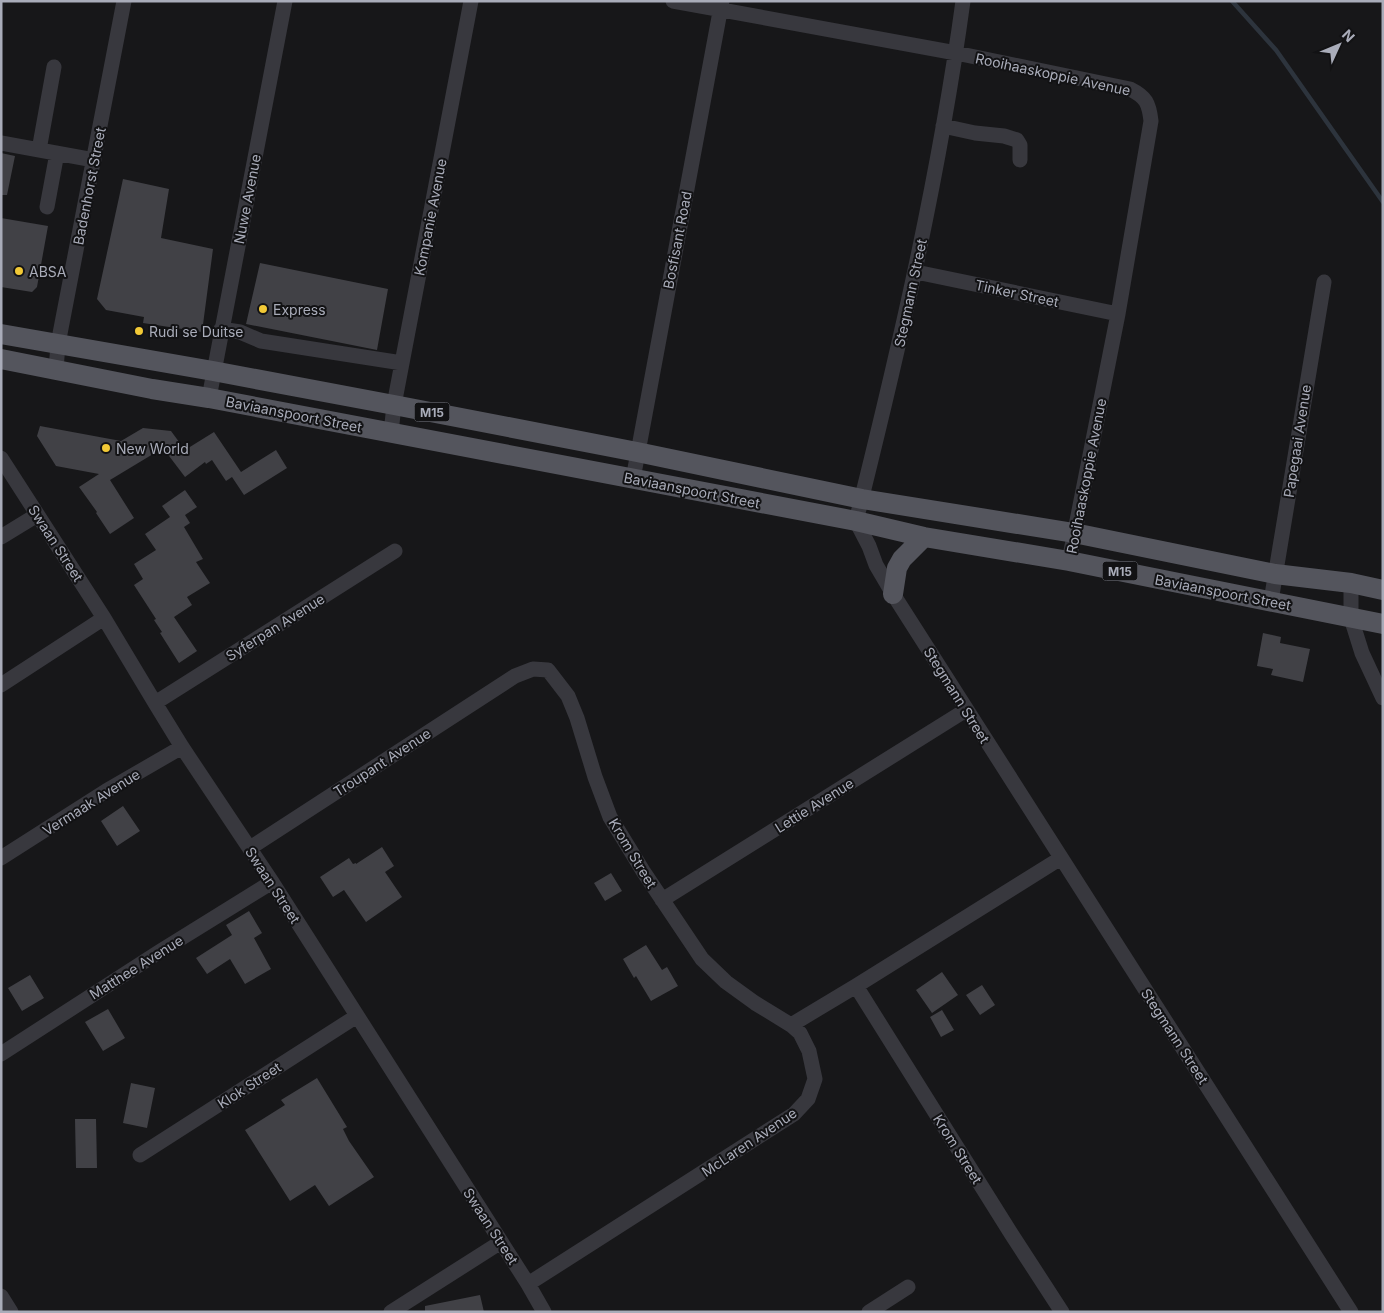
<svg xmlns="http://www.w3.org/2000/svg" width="1384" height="1313" viewBox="0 0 1384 1313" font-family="Inter,sans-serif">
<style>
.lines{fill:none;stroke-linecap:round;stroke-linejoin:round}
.stream{stroke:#2d343d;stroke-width:4.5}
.building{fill:#414146}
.minor{stroke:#38383e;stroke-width:15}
.major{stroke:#54555d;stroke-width:20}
.poi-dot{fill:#f2c936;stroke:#121214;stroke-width:2}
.labels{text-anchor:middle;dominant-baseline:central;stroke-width:4;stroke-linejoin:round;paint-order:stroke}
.shield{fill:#121214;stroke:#7c7e88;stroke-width:1}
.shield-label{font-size:12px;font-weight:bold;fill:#a9acb9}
.street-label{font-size:14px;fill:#a9acb9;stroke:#121214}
.poi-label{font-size:14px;fill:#a9acb9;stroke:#121214;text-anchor:start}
</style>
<rect width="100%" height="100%" fill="#171719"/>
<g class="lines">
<path class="stream" d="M 1232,1 L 1276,50 L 1383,202"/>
</g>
<path class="building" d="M 1,153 L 15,156 L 7,195 L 1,195 Z
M 123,179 L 169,189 L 161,238 L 213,249 L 202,332 L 143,323 L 144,317 L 106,310 L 97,299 Z
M 1,218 L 48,226 L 37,287 L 32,292 L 1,287 Z
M 260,263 L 388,289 L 377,350 L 246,324 Z
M 40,426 L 121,441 L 143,428 L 171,431 L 185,450 L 214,432 L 241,472 L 276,450 L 287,468 L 244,495 L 232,477 L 226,481 L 212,460 L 206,464 L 205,462 L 185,477 L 163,448 L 110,480 L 134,518 L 110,534 L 96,513 L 97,512 L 79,487 L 99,474 L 56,466 L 37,436 Z
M 185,490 L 197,507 L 185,515 L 190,523 L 184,527 L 203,559 L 196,562 L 210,583 L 187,597 L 192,605 L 174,617 L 197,651 L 179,663 L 160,633 L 162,632 L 154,620 L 156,619 L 134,585 L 143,579 L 134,564 L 156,550 L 145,534 L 170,517 L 162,506 Z
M 1263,633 L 1281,637 L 1280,643 L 1310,649 L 1303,682 L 1271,675 L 1273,669 L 1257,666 Z
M 123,806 L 140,831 L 117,846 L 101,821 Z
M 382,847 L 394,866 L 385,872 L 402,897 L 366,922 L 344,890 L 333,897 L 320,877 L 349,858 L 353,864 L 356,863 L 356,864 Z
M 611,873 L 622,891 L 605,901 L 594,883 Z
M 249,911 L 262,933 L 254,938 L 271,969 L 245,984 L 230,959 L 207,974 L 196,958 L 232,935 L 226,925 Z
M 646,945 L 662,970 L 667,967 L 678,986 L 651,1001 L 636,976 L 634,978 L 623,959 Z
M 942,972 L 958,995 L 932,1013 L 916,990 Z
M 30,975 L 44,998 L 22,1011 L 8,988 Z
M 982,985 L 995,1005 L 980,1015 L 966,995 Z
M 108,1009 L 125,1038 L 103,1051 L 85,1022 Z
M 942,1010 L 954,1030 L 941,1037 L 930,1017 Z
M 317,1078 L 347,1127 L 343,1129 L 349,1141 L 374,1177 L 329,1206 L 315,1185 L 290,1201 L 245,1130 L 285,1105 L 281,1100 Z
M 131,1083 L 155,1088 L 147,1128 L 123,1123 Z
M 75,1119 L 96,1119 L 97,1168 L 76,1168 Z
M 480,1295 L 484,1312 L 425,1312 L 425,1306 Z"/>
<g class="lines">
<path class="minor" d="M 673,1 L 956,53 L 1130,89 C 1146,97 1149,103 1151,121 L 1118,314 L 1069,561
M 963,1 C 939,177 899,349 856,521 L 869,546 L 876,565 L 893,594 L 1351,1312
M 943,126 L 975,133 L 1004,136 L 1017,140 L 1020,145 L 1020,160
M 1,143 L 94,160
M 39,150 L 54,67
M 47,207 L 57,153
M 916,272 L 1118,314
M 221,329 L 240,332 L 261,341 L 402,363
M 56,370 L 58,344 L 124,1
M 209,398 L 285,1
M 391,433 L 394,405 L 471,1
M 1,458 L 104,618 L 155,703 L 182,747 L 272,882 L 528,1284 L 544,1312
M 633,479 L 722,1
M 1,537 L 37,515
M 1351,583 L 1351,618 L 1362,653 L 1383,698
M 1271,601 L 1324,282
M 1,685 L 104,618
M 155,703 L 395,551
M 250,848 L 515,676 L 533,669 L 548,670 L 568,696 L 577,718 L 595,777 L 610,817 L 643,871 L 702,959 L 726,982 L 755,1003 L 791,1025 L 800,1033 L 809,1051 L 815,1079 L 808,1099 L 794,1114 L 528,1284
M 1,858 L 106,791 L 182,747
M 662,900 L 966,710
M 856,986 L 1012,1235 L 1062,1312
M 791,1025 L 856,986 L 1061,858
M 1,1054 L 159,952 L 272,882
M 140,1155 L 357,1016
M 1,1296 L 11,1312
M 391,1312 L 501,1242
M 869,1312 L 908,1287"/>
<path class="major" d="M 1,334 L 213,371 L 394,405 L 637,452 L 862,499 L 1074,533 L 1275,574 L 1351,583 L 1383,590
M 1,359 L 152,389 L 209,398 L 856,521 L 924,537 L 1069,561 L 1383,624
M 893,594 L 897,568 L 902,559 L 924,537"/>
</g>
<g class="poi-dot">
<circle cx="19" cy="271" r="5"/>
<circle cx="263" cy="309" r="5"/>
<circle cx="139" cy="331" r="5"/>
<circle cx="106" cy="448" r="5"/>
</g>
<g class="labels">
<g class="shield">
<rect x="414.5" y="402.5" width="35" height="19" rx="4"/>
<rect x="1102.5" y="561.5" width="35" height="19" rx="4"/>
</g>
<g class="shield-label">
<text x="432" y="412">M15</text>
<text x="1120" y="571">M15</text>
</g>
<g class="street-label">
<text transform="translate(1053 74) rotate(12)">Rooihaaskoppie Avenue</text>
<text transform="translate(89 186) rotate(-79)">Badenhorst Street</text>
<text transform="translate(247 199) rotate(-79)">Nuwe Avenue</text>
<text transform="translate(430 217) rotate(-79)">Kompanie Avenue</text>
<text transform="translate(677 240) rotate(-79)">Bosfisant Road</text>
<text transform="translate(910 293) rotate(-78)">Stegmann Street</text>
<text transform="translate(1017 293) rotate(12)">Tinker Street</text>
<text transform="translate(294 414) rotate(11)">Baviaanspoort Street</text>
<text transform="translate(1297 441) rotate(-81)">Papegaai Avenue</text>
<text transform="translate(1086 476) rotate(-79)">Rooihaaskoppie Avenue</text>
<text transform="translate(692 490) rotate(11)">Baviaanspoort Street</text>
<text transform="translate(56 543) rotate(57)">Swaan Street</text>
<text transform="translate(1223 592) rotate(11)">Baviaanspoort Street</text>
<text transform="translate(275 627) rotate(-32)">Syferpan Avenue</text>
<text transform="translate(957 695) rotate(58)">Stegmann Street</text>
<text transform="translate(382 762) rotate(-33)">Troupant Avenue</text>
<text transform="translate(91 802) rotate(-32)">Vermaak Avenue</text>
<text transform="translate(814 805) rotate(-32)">Lettie Avenue</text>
<text transform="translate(633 853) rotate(59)">Krom Street</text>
<text transform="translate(273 885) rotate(57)">Swaan Street</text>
<text transform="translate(136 967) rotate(-32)">Matthee Avenue</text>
<text transform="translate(1175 1036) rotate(57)">Stegmann Street</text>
<text transform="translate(249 1085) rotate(-33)">Klok Street</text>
<text transform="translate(749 1142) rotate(-34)">McLaren Avenue</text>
<text transform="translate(958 1149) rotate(58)">Krom Street</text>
<text transform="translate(491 1226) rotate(57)">Swaan Street</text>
</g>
<g class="poi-label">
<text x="29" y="271">ABSA</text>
<text x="273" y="309">Express</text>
<text x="149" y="331">Rudi se Duitse</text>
<text x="116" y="448">New World</text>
</g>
</g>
<rect width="1384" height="1313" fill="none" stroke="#a9acb9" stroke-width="5"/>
<g transform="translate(1339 45) rotate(46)" stroke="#121214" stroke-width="4" paint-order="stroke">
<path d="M0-4L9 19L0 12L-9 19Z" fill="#a9acb9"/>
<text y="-8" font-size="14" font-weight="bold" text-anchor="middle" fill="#a9acb9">N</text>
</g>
</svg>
